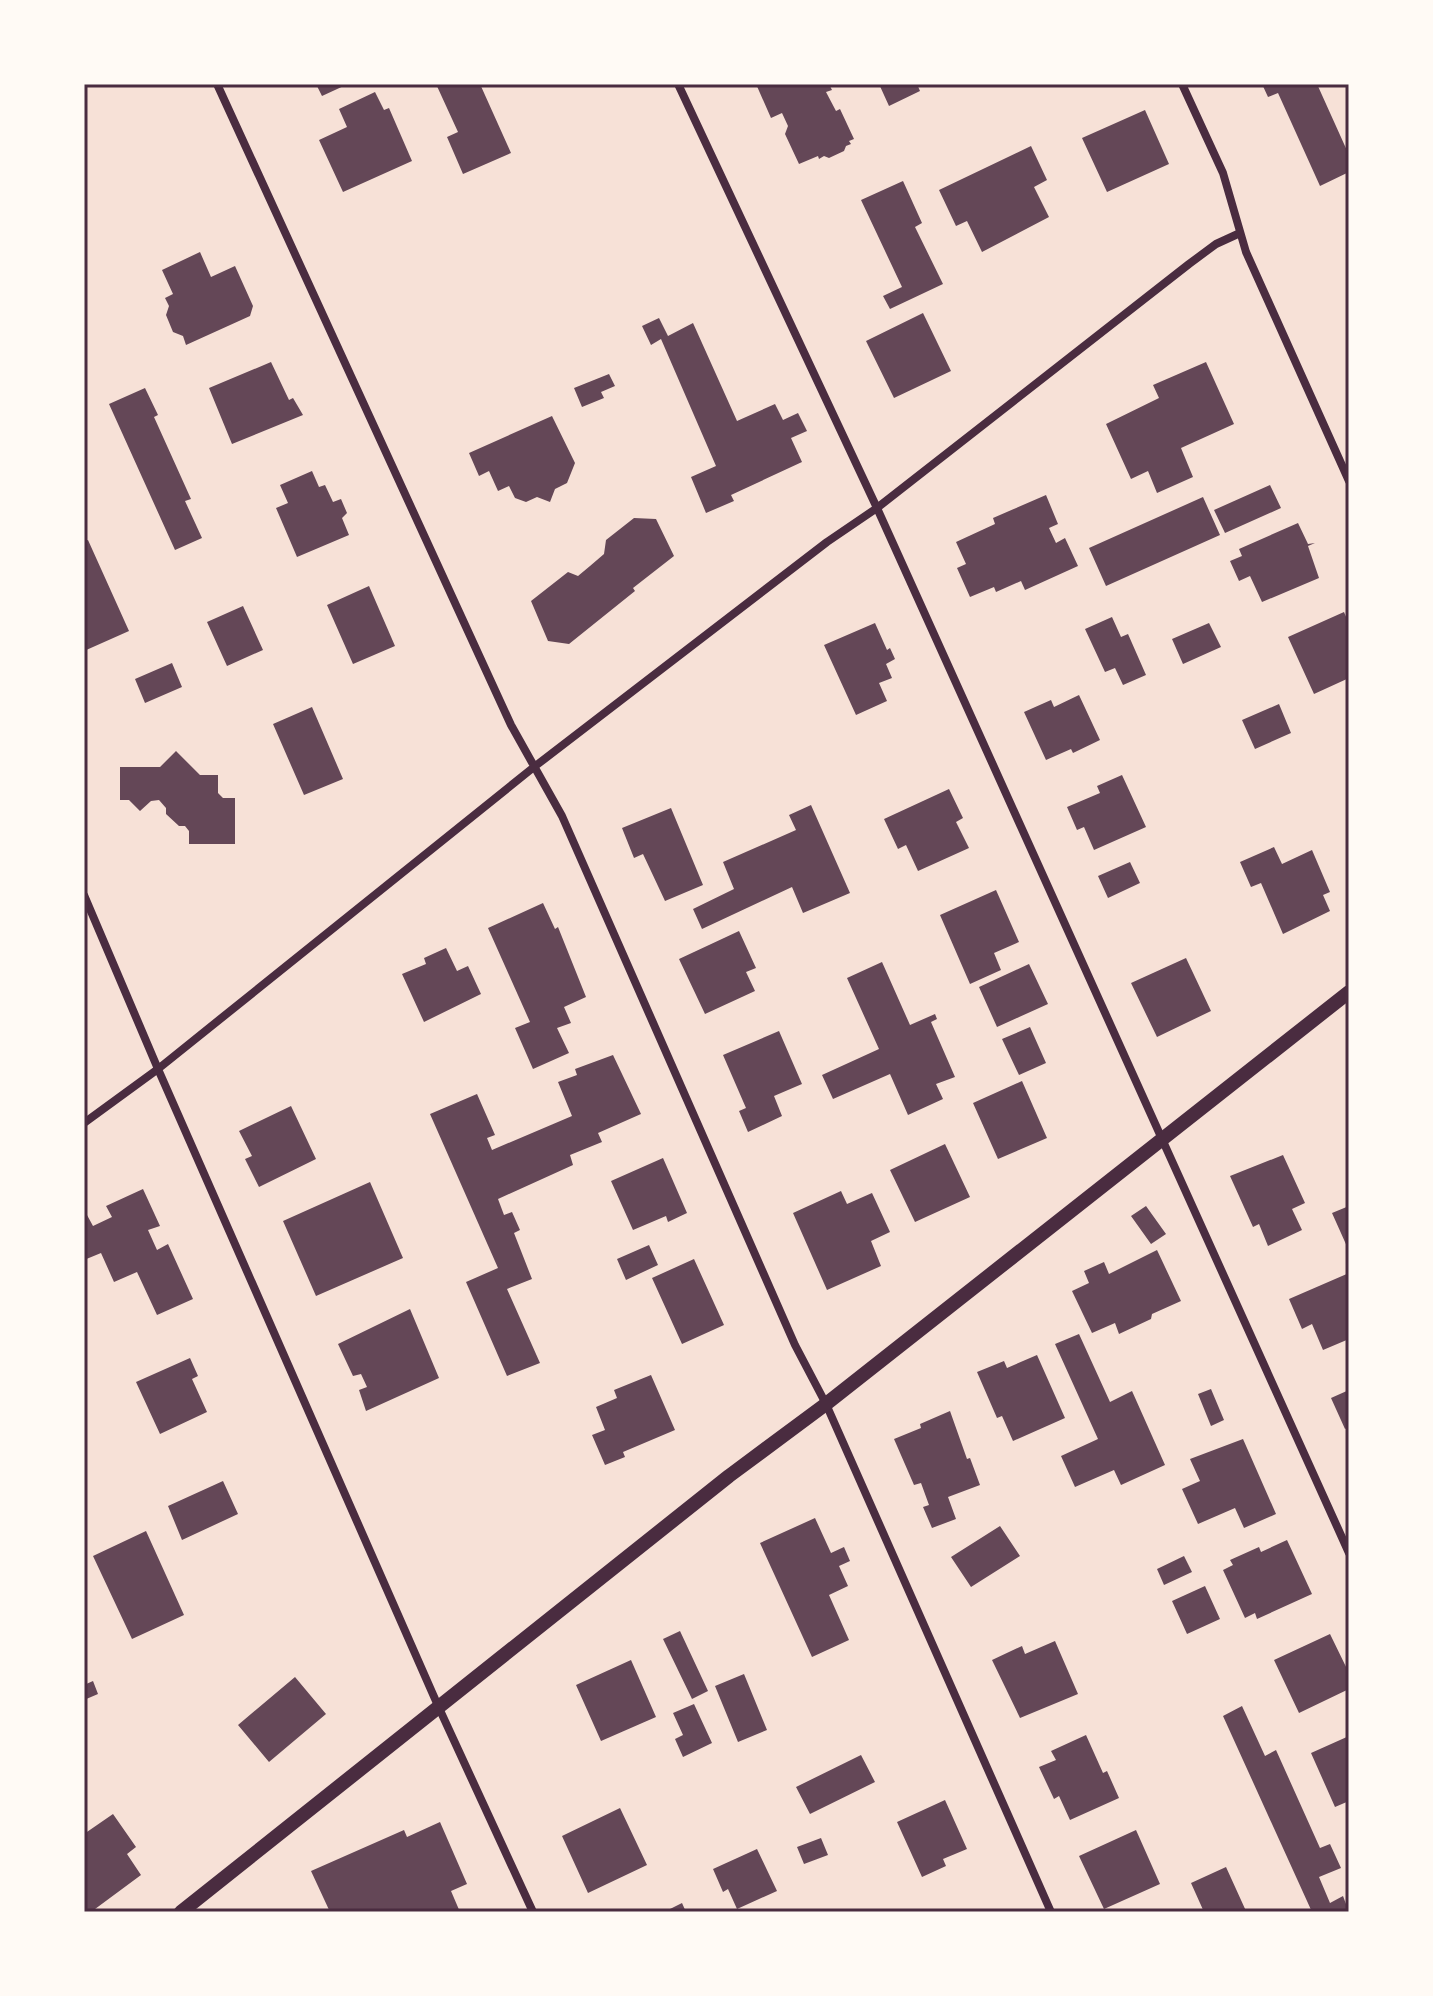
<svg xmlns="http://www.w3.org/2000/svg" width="1433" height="1996" viewBox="0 0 1433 1996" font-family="Quicksand,sans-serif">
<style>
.building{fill:#644757}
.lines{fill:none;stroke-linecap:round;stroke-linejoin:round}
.minor{stroke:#4a2c40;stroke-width:8}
.tertiary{stroke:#4a2c40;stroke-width:14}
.neatline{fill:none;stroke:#4a2c40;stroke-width:3}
</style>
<rect width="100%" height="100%" fill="#f7e1d7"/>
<path class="building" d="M 316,84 L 348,84 L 322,96 Z
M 436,84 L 480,84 L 511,153 L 463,174 L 447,137 L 458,132 Z
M 756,84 L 829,84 L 832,90 L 826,92 L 836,111 L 840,109 L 854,139 L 849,141 L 851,144 L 846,146 L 844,151 L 829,158 L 824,156 L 819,159 L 818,156 L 799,164 L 785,134 L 788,126 L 782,113 L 771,118 Z
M 879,84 L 917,84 L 920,91 L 889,106 Z
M 1262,84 L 1317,84 L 1349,155 L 1349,172 L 1320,186 L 1278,93 L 1268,97 Z
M 375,92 L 384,110 L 389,108 L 412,161 L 343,192 L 319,140 L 347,127 L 339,109 Z
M 1145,110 L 1169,164 L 1107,192 L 1082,138 Z
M 1031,146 L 1047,180 L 1034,187 L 1049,217 L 982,252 L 967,221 L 956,226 L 939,190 Z
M 903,181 L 922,223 L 915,227 L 943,284 L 890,309 L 883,296 L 902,287 L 861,200 Z
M 200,252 L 211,277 L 235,266 L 253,306 L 250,316 L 186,345 L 183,336 L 173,332 L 166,315 L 169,306 L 165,298 L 173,294 L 162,270 Z
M 923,313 L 951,371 L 894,398 L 866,341 Z
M 659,318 L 668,336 L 693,323 L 737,421 L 775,404 L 783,420 L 798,413 L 807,431 L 791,438 L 802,462 L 731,495 L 734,501 L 706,513 L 691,477 L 716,466 L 661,339 L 651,345 L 642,326 Z
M 271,362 L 289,400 L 293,398 L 303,415 L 232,444 L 209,388 Z
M 1206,362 L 1234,424 L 1181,448 L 1193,477 L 1157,493 L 1148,471 L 1131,479 L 1106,424 L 1159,398 L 1153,385 Z
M 609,374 L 615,386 L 601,392 L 604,398 L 582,407 L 574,388 Z
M 145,388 L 158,415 L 154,417 L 191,499 L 185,501 L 202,538 L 175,550 L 109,404 Z
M 552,416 L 575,463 L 567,483 L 555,489 L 550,502 L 537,497 L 526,502 L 515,498 L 509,486 L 498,491 L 489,471 L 479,476 L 469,453 Z
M 312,471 L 319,487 L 325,485 L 333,502 L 341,499 L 347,513 L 342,518 L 349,535 L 297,557 L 276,508 L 288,503 L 280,485 Z
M 1270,485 L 1281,508 L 1225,533 L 1214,510 Z
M 1046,495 L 1058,524 L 1049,528 L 1056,543 L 1065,538 L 1078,566 L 1025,590 L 1021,581 L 996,592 L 994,587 L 970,597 L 957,568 L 966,564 L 956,542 L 995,524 L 993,518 Z
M 1203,497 L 1220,535 L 1106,586 L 1089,548 Z
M 634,518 L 656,519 L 674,556 L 633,588 L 635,591 L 569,644 L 548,641 L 531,601 L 568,572 L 578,576 L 590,566 L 604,554 L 606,540 Z
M 1298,523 L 1308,544 L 1315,543 L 1308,546 L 1319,578 L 1262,602 L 1250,576 L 1239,581 L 1230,561 L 1242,556 L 1239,549 Z
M 88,540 L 129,631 L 84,651 L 84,541 Z
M 369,586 L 395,646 L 353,664 L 327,605 Z
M 243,606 L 263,650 L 227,666 L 207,622 Z
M 1344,612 L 1349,624 L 1349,678 L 1314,694 L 1288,637 Z
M 1112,617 L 1121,637 L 1128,634 L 1146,675 L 1123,685 L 1115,668 L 1105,672 L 1085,629 Z
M 875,623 L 887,650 L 890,648 L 895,659 L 886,664 L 892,678 L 879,683 L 887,701 L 856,715 L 824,645 Z
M 1209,623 L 1221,647 L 1183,664 L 1172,639 Z
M 172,663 L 182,687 L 145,703 L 135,679 Z
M 1079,695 L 1100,740 L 1073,753 L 1071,749 L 1046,760 L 1024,712 L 1051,700 L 1054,707 Z
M 1279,704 L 1291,733 L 1255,749 L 1242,720 Z
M 312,707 L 343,779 L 304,795 L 273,724 Z
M 176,751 L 200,775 L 218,775 L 218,793 L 223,798 L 235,798 L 235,844 L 189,844 L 189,831 L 185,826 L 179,826 L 166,814 L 166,808 L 159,800 L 151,801 L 140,811 L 129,800 L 120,800 L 120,767 L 160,767 Z
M 1122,775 L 1146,827 L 1094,850 L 1084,827 L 1077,830 L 1067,807 L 1100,793 L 1097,786 Z
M 949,789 L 963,818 L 956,822 L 969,848 L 918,871 L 906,845 L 898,849 L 884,819 Z
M 811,805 L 850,893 L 803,913 L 792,887 L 702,929 L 693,909 L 734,889 L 723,862 L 796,830 L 789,815 Z
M 671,808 L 703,885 L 665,901 L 643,854 L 634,858 L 622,828 Z
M 1274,847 L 1282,864 L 1312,850 L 1330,892 L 1323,895 L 1330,911 L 1283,934 L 1261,883 L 1251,887 L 1240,862 Z
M 1130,862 L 1140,883 L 1108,898 L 1098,876 Z
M 996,890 L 1019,942 L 994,953 L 1001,970 L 970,984 L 940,915 Z
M 543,903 L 555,929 L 558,927 L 586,997 L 564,1007 L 571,1023 L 557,1028 L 569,1053 L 533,1069 L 515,1028 L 530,1022 L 488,928 Z
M 739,931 L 756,968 L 746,972 L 755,991 L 705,1014 L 679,959 Z
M 446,948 L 457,971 L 468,966 L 481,994 L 424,1022 L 402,974 L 426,964 L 424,958 Z
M 1186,958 L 1211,1011 L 1157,1037 L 1131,983 Z
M 882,962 L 910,1025 L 935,1014 L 937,1019 L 931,1022 L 955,1077 L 936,1084 L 943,1099 L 908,1115 L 890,1074 L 833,1099 L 822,1075 L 879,1049 L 847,978 Z
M 1029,964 L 1048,1004 L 997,1027 L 979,987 Z
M 1030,1027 L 1046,1063 L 1019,1075 L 1002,1039 Z
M 779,1031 L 802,1084 L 774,1096 L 782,1116 L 748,1132 L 739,1111 L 746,1108 L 723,1055 Z
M 613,1055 L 641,1114 L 598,1133 L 602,1142 L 570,1155 L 573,1165 L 498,1199 L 504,1215 L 512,1212 L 520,1230 L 514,1233 L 532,1279 L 507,1289 L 540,1363 L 507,1376 L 466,1282 L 498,1268 L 430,1114 L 477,1094 L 495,1135 L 487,1138 L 492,1150 L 572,1116 L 558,1082 L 577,1075 L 575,1069 Z
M 1022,1081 L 1047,1138 L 998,1159 L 973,1103 Z
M 291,1106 L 316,1159 L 259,1187 L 245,1159 L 252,1156 L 239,1131 Z
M 945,1144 L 970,1197 L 915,1222 L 890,1170 Z
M 1283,1155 L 1305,1203 L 1292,1209 L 1302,1230 L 1268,1246 L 1259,1224 L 1253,1227 L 1230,1176 Z
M 663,1158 L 687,1213 L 668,1222 L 666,1216 L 633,1230 L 611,1181 Z
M 370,1182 L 403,1258 L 316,1296 L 283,1221 Z
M 143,1189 L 160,1226 L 148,1230 L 157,1250 L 168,1244 L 193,1299 L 157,1315 L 137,1272 L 114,1282 L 101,1253 L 84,1260 L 84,1217 L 87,1215 L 93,1226 L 112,1217 L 106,1206 Z
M 841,1191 L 847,1204 L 872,1193 L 890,1232 L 871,1241 L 881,1266 L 827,1290 L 793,1213 Z
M 1146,1206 L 1166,1234 L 1151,1244 L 1131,1216 Z
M 1349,1206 L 1349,1251 L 1332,1213 Z
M 649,1245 L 658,1265 L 626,1280 L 617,1259 Z
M 1157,1250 L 1181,1301 L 1152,1314 L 1151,1319 L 1119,1334 L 1115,1323 L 1092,1333 L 1072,1291 L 1089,1283 L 1084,1271 L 1104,1262 L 1109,1274 Z
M 694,1259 L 724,1325 L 682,1344 L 652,1278 Z
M 1349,1273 L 1349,1339 L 1323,1350 L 1312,1324 L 1302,1329 L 1289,1299 Z
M 410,1309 L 439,1378 L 366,1411 L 359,1390 L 367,1387 L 361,1374 L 353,1376 L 338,1344 Z
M 1079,1334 L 1110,1402 L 1132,1391 L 1165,1465 L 1121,1485 L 1114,1470 L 1075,1487 L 1061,1456 L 1098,1439 L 1055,1344 Z
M 1037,1355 L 1065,1418 L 1013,1441 L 1002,1416 L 997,1418 L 977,1372 L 1004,1361 L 1007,1368 Z
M 190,1358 L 198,1376 L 192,1379 L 207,1412 L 160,1434 L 136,1382 Z
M 651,1375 L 675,1430 L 623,1452 L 625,1457 L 605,1465 L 592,1435 L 605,1430 L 596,1407 L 617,1398 L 614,1390 Z
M 1211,1389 L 1224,1420 L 1211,1426 L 1198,1394 Z
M 1349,1390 L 1349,1427 L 1345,1429 L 1331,1398 Z
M 950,1411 L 967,1459 L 970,1458 L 980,1485 L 948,1497 L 956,1519 L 932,1528 L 923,1507 L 929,1505 L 921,1483 L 914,1485 L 894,1439 L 921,1428 L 920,1424 Z
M 1243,1439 L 1276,1514 L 1244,1528 L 1235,1508 L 1198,1524 L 1182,1489 L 1200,1481 L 1190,1459 Z
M 223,1481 L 238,1514 L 182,1540 L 168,1506 Z
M 815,1518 L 831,1553 L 844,1547 L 850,1561 L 839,1566 L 848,1586 L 829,1595 L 849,1640 L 812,1657 L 760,1543 Z
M 1000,1526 L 1020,1556 L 971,1587 L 951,1557 Z
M 146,1531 L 184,1615 L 132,1639 L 93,1556 Z
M 1287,1540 L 1312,1594 L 1257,1619 L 1255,1613 L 1245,1618 L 1223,1570 L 1233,1565 L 1230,1560 L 1259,1547 L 1261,1552 Z
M 1184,1556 L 1192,1572 L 1164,1585 L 1157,1569 Z
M 1205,1586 L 1220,1619 L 1187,1634 L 1172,1601 Z
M 680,1631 L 708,1691 L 692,1699 L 663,1639 Z
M 1330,1634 L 1349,1673 L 1349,1689 L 1299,1713 L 1274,1660 Z
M 1055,1641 L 1078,1694 L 1020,1718 L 992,1660 L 1022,1646 L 1025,1654 Z
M 631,1660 L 656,1717 L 601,1741 L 576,1685 Z
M 744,1674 L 767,1730 L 738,1742 L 715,1686 Z
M 295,1677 L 326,1714 L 269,1762 L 238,1725 Z
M 93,1681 L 98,1694 L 84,1700 L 84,1685 Z
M 694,1704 L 712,1743 L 683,1757 L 675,1739 L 683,1735 L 673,1713 Z
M 1242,1706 L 1265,1756 L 1276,1750 L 1320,1848 L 1330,1844 L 1341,1868 L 1319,1877 L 1330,1903 L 1343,1896 L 1349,1912 L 1312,1912 L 1223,1716 Z
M 1086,1735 L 1103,1773 L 1107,1771 L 1119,1798 L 1070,1820 L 1059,1796 L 1054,1799 L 1039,1767 L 1056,1760 L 1051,1751 Z
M 1349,1736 L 1349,1801 L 1335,1807 L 1311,1753 Z
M 861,1755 L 875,1782 L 810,1814 L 796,1787 Z
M 945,1800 L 967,1849 L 943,1859 L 946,1866 L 922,1877 L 897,1822 Z
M 620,1808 L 647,1865 L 588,1893 L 562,1836 Z
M 113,1814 L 136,1847 L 127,1854 L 141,1875 L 91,1912 L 84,1912 L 84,1834 Z
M 440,1822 L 467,1884 L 451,1891 L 460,1912 L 330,1912 L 311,1871 L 404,1830 L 407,1837 Z
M 1136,1830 L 1160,1884 L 1104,1909 L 1079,1856 Z
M 821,1838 L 828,1855 L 804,1864 L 797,1847 Z
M 757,1849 L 777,1891 L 737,1909 L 728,1889 L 723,1892 L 713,1869 Z
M 1226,1867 L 1246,1911 L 1204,1912 L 1191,1883 Z
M 682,1903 L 686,1912 L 664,1912 Z"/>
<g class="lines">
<path class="minor" d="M 217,84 L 511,725 L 562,816 L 795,1345 L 826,1404 L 1051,1912
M 678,84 L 877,508 L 1349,1553
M 1182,84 L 1223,173 L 1246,252 L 1349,481
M 84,895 L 158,1069 L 439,1708 L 533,1912
M 84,1123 L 158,1069 L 534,767 L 827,542 L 877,508 L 1189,264 L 1216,244 L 1240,233"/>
<path class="tertiary" d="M 181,1912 L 729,1476 L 826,1404 L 1349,992"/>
</g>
<rect width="1433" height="1996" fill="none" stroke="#fffaf5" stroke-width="172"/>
<rect x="86" y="86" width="1261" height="1824" class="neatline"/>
</svg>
